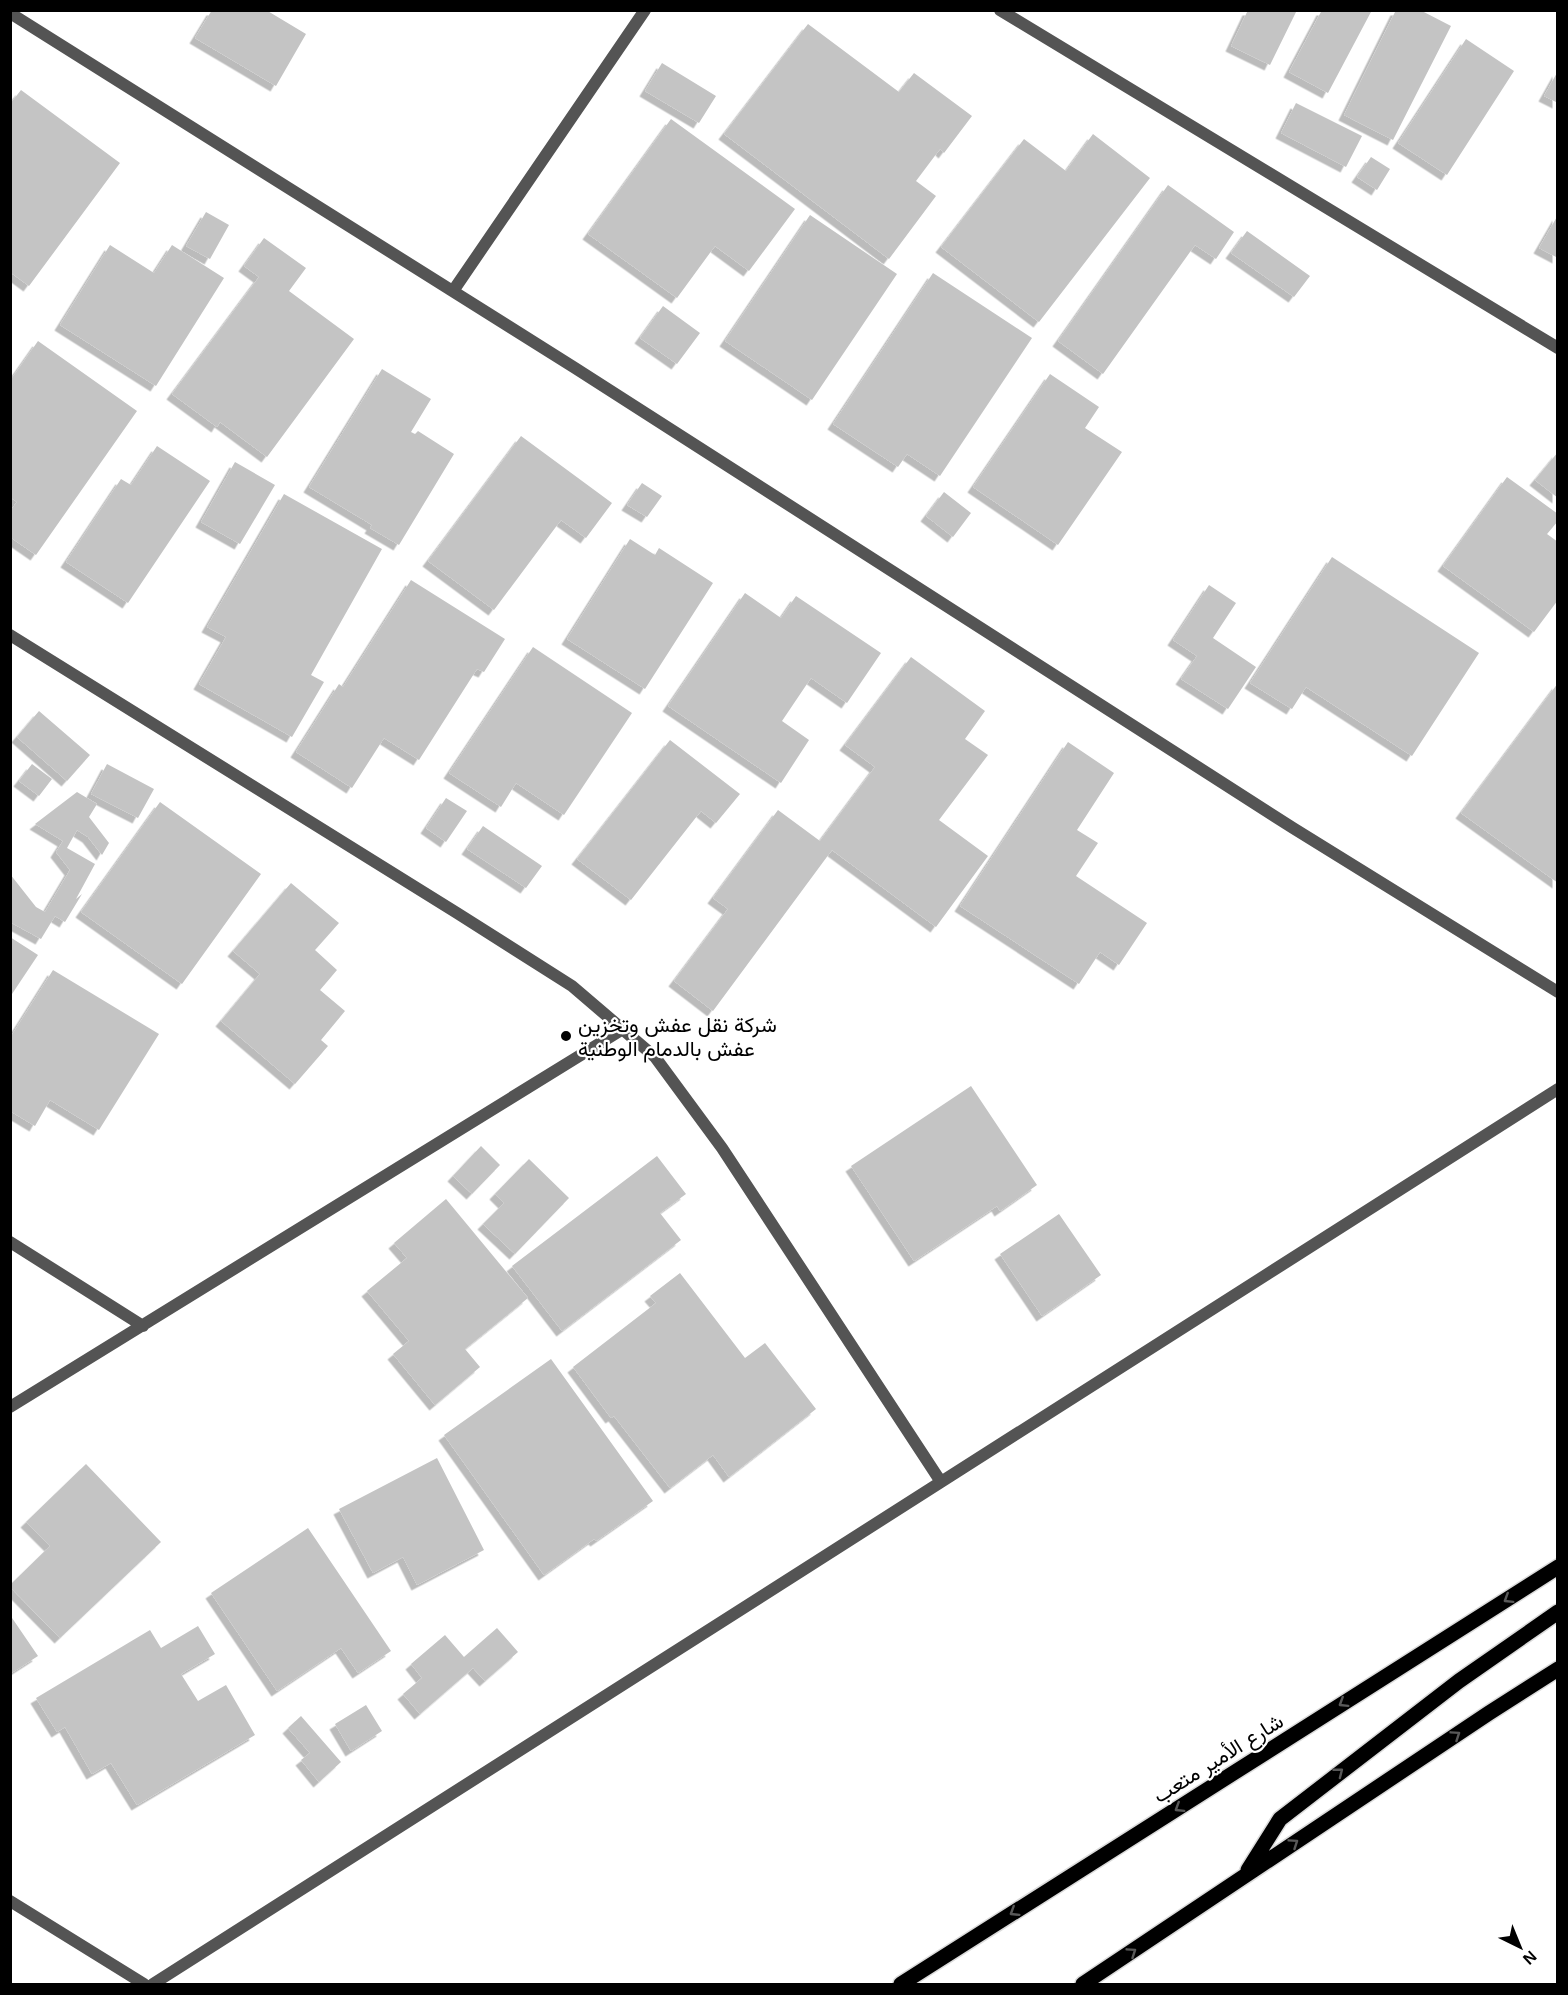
<svg xmlns="http://www.w3.org/2000/svg" width="1568" height="1995" viewBox="0 0 1568 1995" font-family="Helvetica,Vazirmatn,sans-serif">
<style>
.building{fill:#c4c4c4;filter:url(#shadow)}
.lines{fill:none;stroke-linecap:round;stroke-linejoin:round}
.primary-casing{stroke:#dbdbdb;stroke-width:18}
.minor{stroke:#545454;stroke-width:12}
.primary{stroke:#000;stroke-width:15}
.oneway{stroke:#595959}
.poi-dot{fill:#000;stroke:#fff;stroke-width:2}
.labels{text-anchor:middle;dominant-baseline:central;stroke-width:4.5;stroke-linejoin:round;paint-order:stroke}
.poi-label{font-size:21px;fill:#000;stroke:#fff;text-anchor:start}
.street-label{font-size:21px;fill:#000;stroke:#fff}
</style>
<defs>
<filter id="shadow"><feDropShadow dx="-5.5" dy="5.5" stdDeviation="0" flood-color="#0004"/></filter>
</defs>
<rect width="100%" height="100%" fill="#fff"/>
<path class="building" d="M 212,10 L 266,10 L 306,34 L 276,86 L 195,38 Z
M 1248,10 L 1297,10 L 1270,65 L 1231,46 Z
M 1322,10 L 1372,10 L 1328,93 L 1289,72 Z
M 1396,10 L 1420,10 L 1451,26 L 1393,140 L 1344,115 Z
M 808,24 L 899,92 L 914,73 L 972,116 L 944,153 L 940,149 L 916,181 L 936,196 L 889,259 L 724,134 Z
M 1466,39 L 1514,71 L 1447,175 L 1398,143 Z
M 662,63 L 716,96 L 699,123 L 645,91 Z
M 1558,71 L 1558,103 L 1544,96 Z
M 21,90 L 120,163 L 29,286 L 10,272 L 10,104 Z
M 1296,103 L 1362,136 L 1346,167 L 1281,133 Z
M 671,119 L 795,209 L 749,271 L 715,246 L 677,298 L 588,234 Z
M 1093,134 L 1150,178 L 1039,322 L 941,247 L 1024,139 L 1066,171 Z
M 1371,157 L 1390,169 L 1377,190 L 1357,177 Z
M 1168,185 L 1234,232 L 1216,259 L 1195,245 L 1103,374 L 1058,341 Z
M 206,212 L 229,225 L 210,259 L 186,246 Z
M 810,215 L 897,274 L 812,400 L 725,341 Z
M 1558,215 L 1558,258 L 1539,248 Z
M 1247,231 L 1310,276 L 1294,297 L 1231,253 Z
M 264,238 L 306,268 L 289,291 L 354,339 L 267,457 L 220,422 L 217,427 L 172,394 L 259,277 L 244,266 Z
M 110,245 L 154,273 L 172,245 L 224,278 L 156,386 L 60,325 Z
M 933,273 L 1032,338 L 940,476 L 907,454 L 898,467 L 833,424 Z
M 663,306 L 700,333 L 677,364 L 640,338 Z
M 38,341 L 137,411 L 36,555 L 10,537 L 10,511 L 17,502 L 10,497 L 10,381 Z
M 382,369 L 431,399 L 411,432 L 415,434 L 418,431 L 454,454 L 399,545 L 370,528 L 372,525 L 309,487 Z
M 1050,374 L 1099,407 L 1085,428 L 1122,452 L 1058,545 L 973,487 Z
M 521,436 L 612,503 L 586,538 L 561,520 L 494,610 L 428,561 Z
M 157,446 L 210,481 L 128,603 L 66,562 L 121,479 L 131,485 Z
M 1558,452 L 1558,498 L 1535,480 Z
M 235,462 L 275,485 L 240,544 L 201,522 Z
M 1507,477 L 1558,514 L 1558,521 L 1547,534 L 1558,542 L 1558,600 L 1534,632 L 1443,566 Z
M 642,483 L 662,496 L 647,517 L 627,505 Z
M 944,492 L 971,513 L 953,537 L 926,516 Z
M 284,494 L 382,549 L 311,675 L 324,682 L 292,737 L 199,684 L 226,637 L 207,627 Z
M 630,539 L 655,555 L 659,548 L 713,583 L 645,689 L 567,639 Z
M 1332,557 L 1479,653 L 1412,756 L 1306,687 L 1292,709 L 1250,683 Z
M 411,580 L 505,639 L 484,672 L 477,669 L 419,760 L 384,738 L 352,788 L 296,752 L 339,684 L 343,687 Z
M 1209,585 L 1236,603 L 1213,638 L 1256,667 L 1228,709 L 1181,679 L 1197,656 L 1173,640 Z
M 745,593 L 781,618 L 796,596 L 881,653 L 847,703 L 811,678 L 782,721 L 809,740 L 781,783 L 668,706 Z
M 533,647 L 632,713 L 564,815 L 516,783 L 501,807 L 449,773 Z
M 911,657 L 985,711 L 965,739 L 988,755 L 939,820 L 988,856 L 936,927 L 832,850 L 713,1011 L 674,981 L 728,909 L 713,898 L 778,810 L 820,841 L 875,767 L 845,745 Z
M 1558,683 L 1558,883 L 1461,813 Z
M 39,711 L 90,755 L 67,781 L 17,737 Z
M 670,740 L 740,794 L 716,823 L 701,811 L 631,900 L 577,859 Z
M 1068,742 L 1114,773 L 1077,830 L 1098,843 L 1076,876 L 1147,923 L 1119,965 L 1100,952 L 1079,984 L 960,906 Z
M 32,764 L 52,779 L 39,796 L 19,781 Z
M 107,764 L 154,789 L 138,818 L 91,794 Z
M 77,792 L 97,804 L 89,817 L 109,843 L 102,855 L 88,837 L 77,830 L 67,848 L 95,864 L 76,899 L 82,894 L 65,922 L 55,916 L 41,939 L 10,922 L 10,874 L 36,907 L 45,912 L 70,870 L 56,852 L 63,841 L 35,824 Z
M 446,798 L 467,811 L 446,842 L 426,828 Z
M 160,802 L 261,874 L 182,984 L 81,912 Z
M 483,826 L 542,866 L 526,888 L 467,849 Z
M 291,883 L 339,923 L 315,950 L 337,970 L 320,990 L 345,1011 L 321,1040 L 328,1046 L 295,1084 L 221,1021 L 260,974 L 233,951 Z
M 10,937 L 38,955 L 10,997 Z
M 53,970 L 159,1034 L 99,1130 L 50,1100 L 35,1126 L 10,1111 L 10,1038 Z
M 971,1086 L 1037,1185 L 1000,1211 L 997,1206 L 914,1261 L 851,1166 Z
M 481,1146 L 500,1165 L 472,1194 L 453,1176 Z
M 657,1156 L 686,1194 L 660,1213 L 681,1240 L 562,1331 L 512,1266 Z
M 529,1159 L 569,1198 L 515,1254 L 483,1224 L 504,1203 L 495,1194 Z
M 446,1199 L 528,1298 L 465,1349 L 480,1367 L 435,1405 L 393,1354 L 409,1341 L 367,1291 L 407,1258 L 394,1243 Z
M 1059,1214 L 1101,1275 L 1042,1316 L 1000,1254 Z
M 680,1273 L 745,1358 L 765,1343 L 816,1409 L 729,1477 L 713,1455 L 670,1488 L 614,1416 L 611,1418 L 573,1367 L 656,1303 L 650,1296 Z
M 551,1359 L 653,1501 L 596,1541 L 594,1539 L 544,1575 L 444,1435 Z
M 437,1458 L 484,1550 L 417,1585 L 403,1557 L 373,1573 L 339,1509 Z
M 86,1464 L 161,1542 L 60,1638 L 10,1587 L 10,1585 L 50,1546 L 26,1522 Z
M 308,1528 L 391,1651 L 358,1673 L 341,1648 L 277,1691 L 211,1593 Z
M 10,1615 L 38,1656 L 10,1674 Z
M 198,1626 L 215,1654 L 181,1674 L 198,1701 L 226,1685 L 255,1735 L 137,1805 L 111,1763 L 92,1774 L 65,1727 L 57,1732 L 36,1698 L 150,1630 L 161,1648 Z
M 497,1628 L 518,1652 L 485,1681 L 473,1668 L 420,1714 L 403,1694 L 422,1678 L 411,1664 L 445,1635 L 464,1657 Z
M 366,1705 L 382,1731 L 351,1751 L 335,1724 Z
M 301,1716 L 341,1762 L 319,1782 L 301,1760 L 310,1753 L 288,1728 Z"/>
<g class="lines">
<defs>
<path id="primary" d="M 1248,1870 L 1280,1819 L 1459,1681 L 1558,1612
M 901,1984 L 1558,1567
M 1083,1984 L 1489,1713 L 1558,1669"/>
</defs>
<use href="#primary" class="primary-casing"/>
<path class="minor" d="M 1000,10 L 1558,348
M 10,13 L 575,368 L 1293,828 L 1558,992
M 453,291 L 645,10
M 10,635 L 457,913 L 572,986 L 655,1057 L 722,1148 L 941,1482
M 10,1242 L 143,1326
M 10,1407 L 623,1029
M 10,1901 L 144,1984
M 153,1984 L 1558,1089"/>
<use href="#primary" class="primary"/>
</g>
<defs><path id="oneway-chevron" d="M-2-3.5L2.5 0L-2 3.5" fill="none" stroke-width="1.6" stroke-linecap="round" stroke-linejoin="round" transform="scale(1.5)"/></defs>
<g class="oneway">
<use href="#oneway-chevron" transform="translate(1508 1599) rotate(148)"/>
<use href="#oneway-chevron" transform="translate(1343 1703) rotate(148)"/>
<use href="#oneway-chevron" transform="translate(1456 1735) rotate(-34)"/>
<use href="#oneway-chevron" transform="translate(1339 1772) rotate(-38)"/>
<use href="#oneway-chevron" transform="translate(1179 1808) rotate(148)"/>
<use href="#oneway-chevron" transform="translate(1294 1843) rotate(-34)"/>
<use href="#oneway-chevron" transform="translate(1014 1912) rotate(148)"/>
<use href="#oneway-chevron" transform="translate(1132 1952) rotate(-34)"/>
</g>
<circle class="poi-dot" cx="566" cy="1036" r="6"/>
<g class="labels">
<g class="poi-label">
<text x="578" y="1024">شركة نقل عفش وتخزين<tspan x="578" dy="24">عفش بالدمام الوطنية</tspan></text>
</g>
<g class="street-label">
<text transform="translate(1218 1758) rotate(-32)">شارع الأمير متعب</text>
</g>
</g>
<rect width="1568" height="1995" fill="none" stroke="#000000" stroke-width="24"/>
<g transform="translate(1520 1947) rotate(137)" stroke="#ffffff" stroke-width="4.5" paint-order="stroke">
<path d="M0-4.5L10 22L0 15L-10 22Z" fill="#000000"/>
<text y="-9" font-size="16" font-weight="bold" text-anchor="middle" fill="#000000">N</text>
</g>
</svg>
